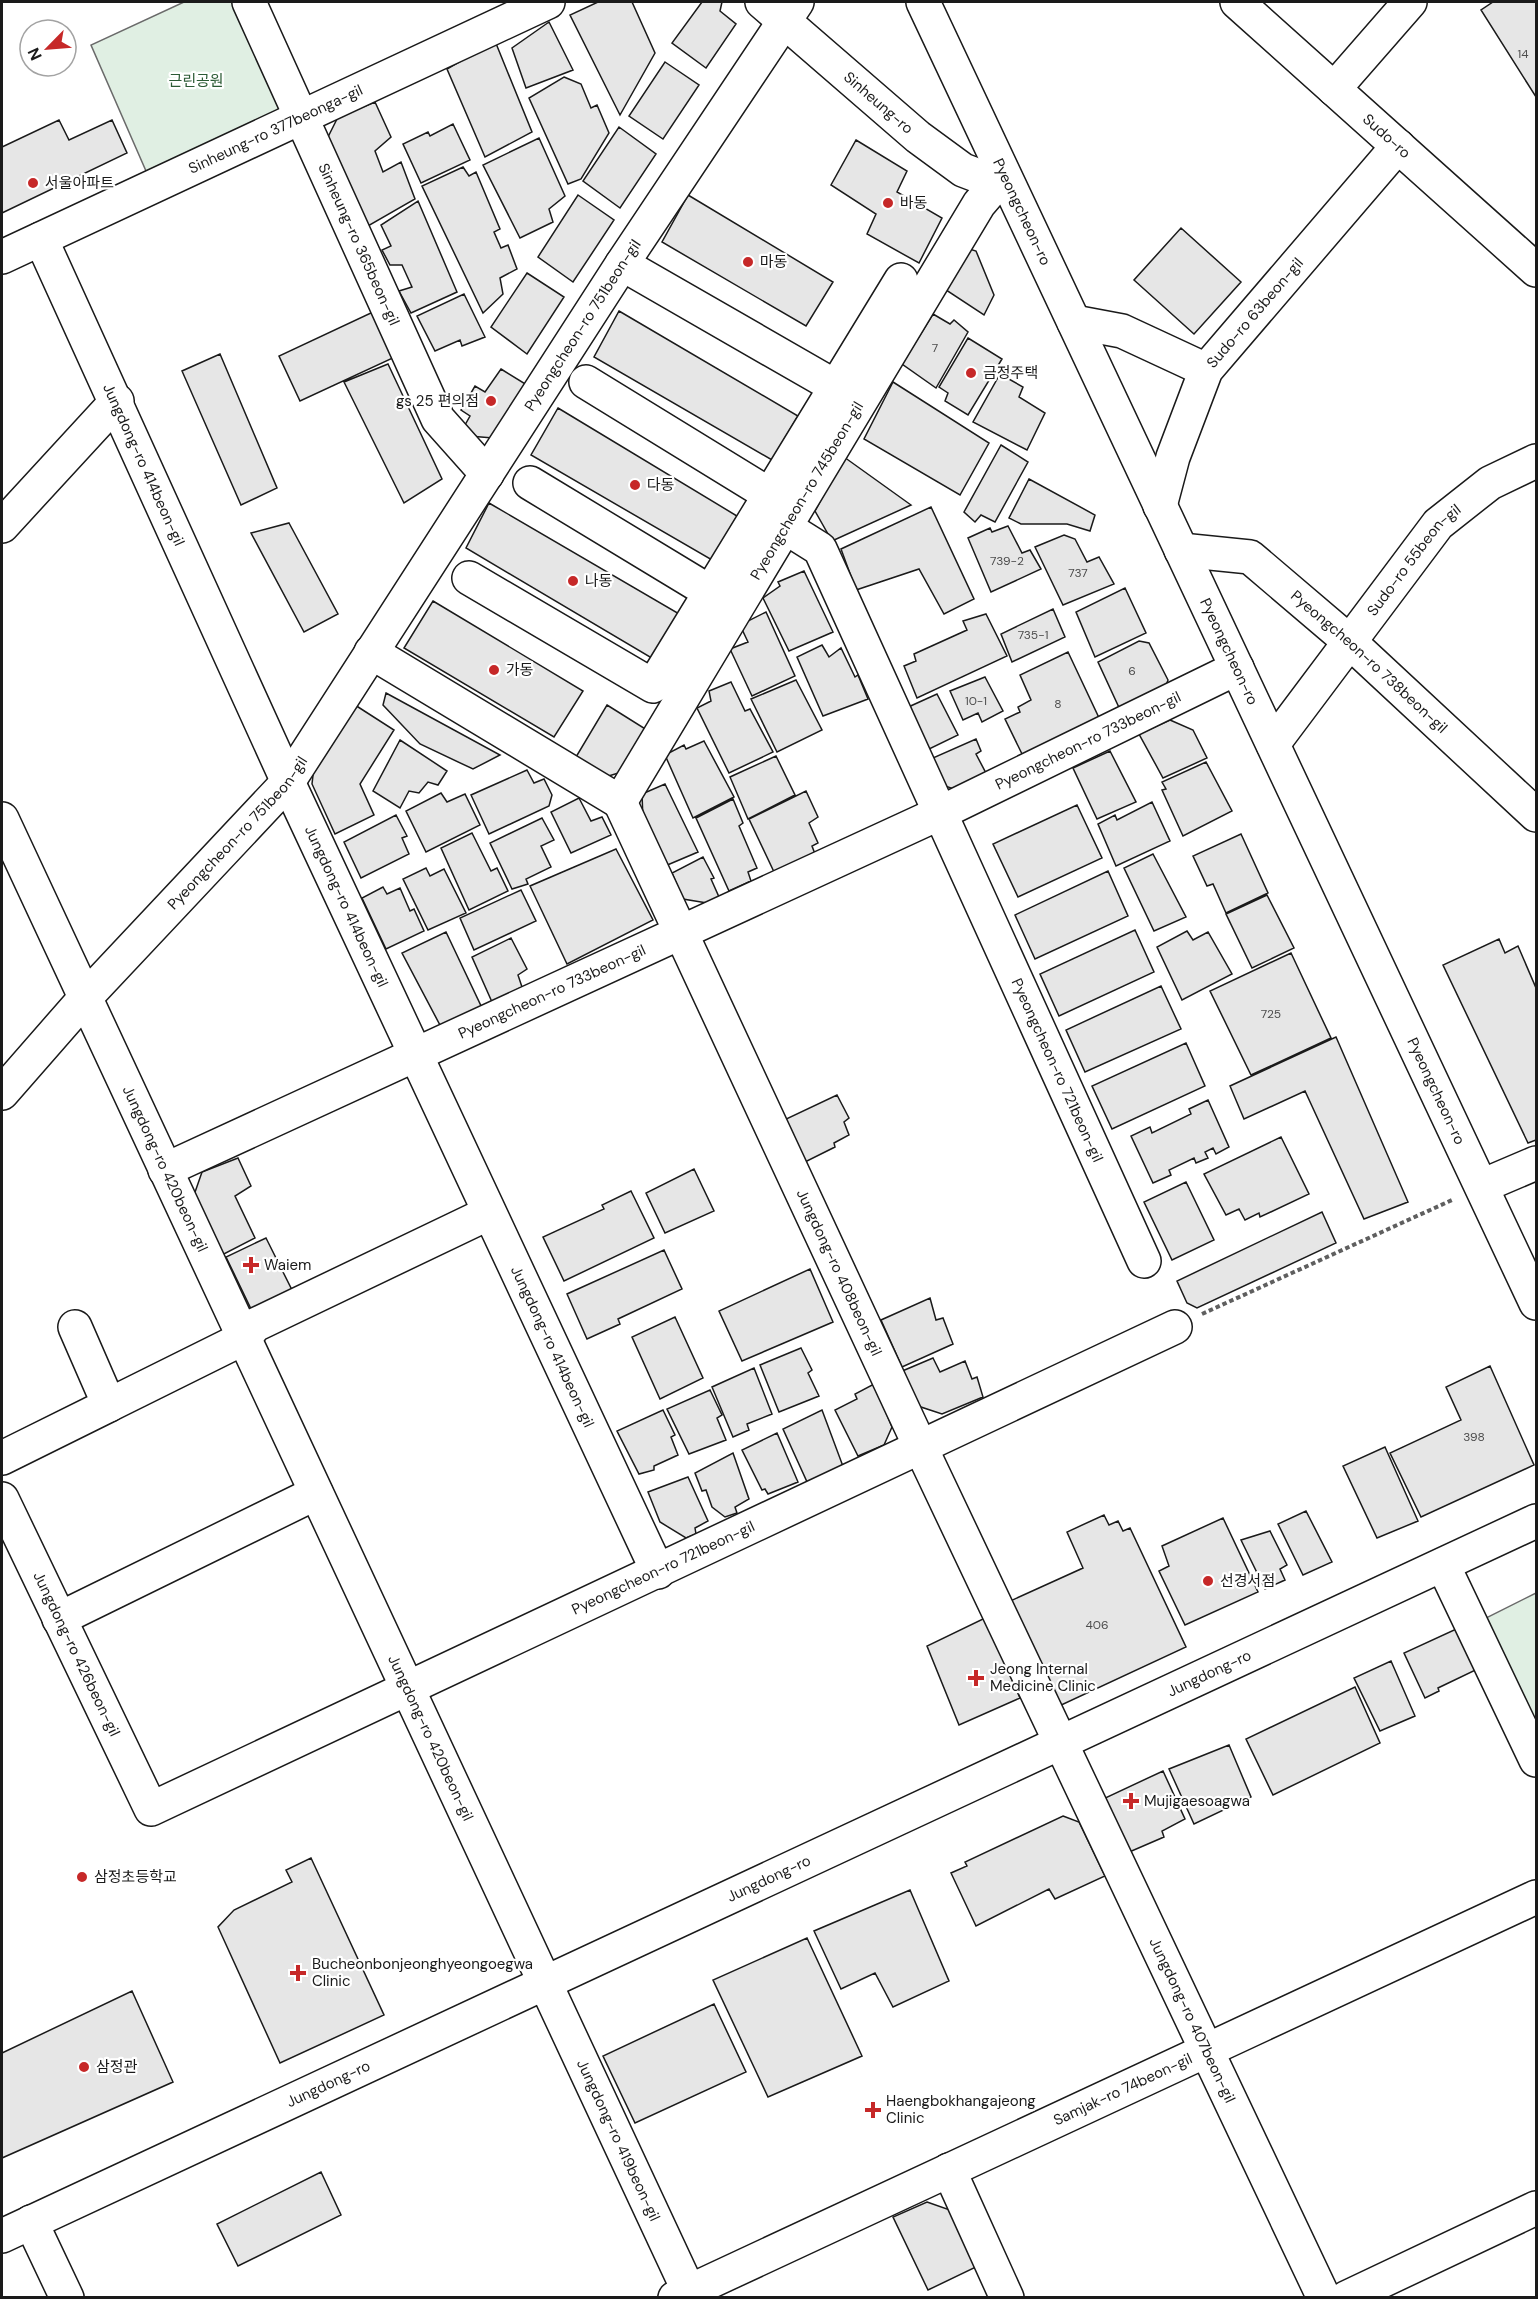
<svg xmlns="http://www.w3.org/2000/svg" width="1538" height="2299" viewBox="0 0 1538 2299" font-family="'DM Sans','Noto Sans KR',sans-serif">
<style>
.green{fill:#e0efe3;stroke:#6a6a6a;stroke-width:1.5}
.building{fill:#e6e6e6;stroke:#1a1a1a;stroke-width:1.5}
.lines{fill:none;stroke-linecap:round;stroke-linejoin:round}
.minor-casing{stroke:#1a1a1a;stroke-width:36}
.path{stroke:#5f5f5f;stroke-width:4;stroke-dasharray:4.5 3;stroke-linecap:butt}
.minor{stroke:#fff;stroke-width:33}
.poi-dot{fill:#c62828;stroke:#fff;stroke-width:2}
.labels{text-anchor:middle;dominant-baseline:central;stroke-width:4.5;stroke-linejoin:round;paint-order:stroke}
.number-label{font-size:12px;fill:#4d4d4d}
.park-label{font-size:15px;fill:#2b5a34;stroke:#fff}
.street-label{font-size:15px;fill:#1a1a1a;stroke:#fff}
.poi-label{font-size:15px;fill:#1a1a1a;stroke:#fff;text-anchor:start}
</style>
<rect width="100%" height="100%" fill="#fff"/>
<path class="green" d="M 184,2 L 249,2 L 301,117 L 153,187 L 91,45 Z
M 1536,1593 L 1536,1761 L 1472,1625 Z"/>
<path class="building" d="M 598,2 L 632,2 L 655,53 L 620,115 L 570,15 Z
M 702,2 L 722,2 L 720,11 L 736,24 L 706,68 L 672,43 Z
M 1493,2 L 1536,2 L 1536,97 L 1481,10 Z
M 549,22 L 573,70 L 526,88 L 512,48 Z
M 495,41 L 532,132 L 485,157 L 447,69 Z
M 665,62 L 699,85 L 663,139 L 629,116 Z
M 564,77 L 581,84 L 591,108 L 597,105 L 609,133 L 581,179 L 568,184 L 529,98 Z
M 375,102 L 391,137 L 375,151 L 383,172 L 401,162 L 415,199 L 368,226 L 328,137 L 338,117 Z
M 59,120 L 69,140 L 112,120 L 127,153 L 2,213 L 2,147 Z
M 453,124 L 470,160 L 421,183 L 403,144 L 428,132 L 430,136 Z
M 619,127 L 656,154 L 620,208 L 583,181 Z
M 539,138 L 565,196 L 549,209 L 553,222 L 520,238 L 483,165 Z
M 856,140 L 907,171 L 897,192 L 942,218 L 919,263 L 867,234 L 876,214 L 831,185 Z
M 463,167 L 469,176 L 476,172 L 500,229 L 494,232 L 501,248 L 508,245 L 517,269 L 500,278 L 503,294 L 483,313 L 422,186 Z
M 578,195 L 614,220 L 573,282 L 538,257 Z
M 688,195 L 833,282 L 806,326 L 662,242 Z
M 418,201 L 457,292 L 411,313 L 399,291 L 412,287 L 402,265 L 390,265 L 382,250 L 391,246 L 381,225 Z
M 1181,228 L 1241,282 L 1194,334 L 1134,280 Z
M 963,247 L 976,251 L 994,295 L 984,315 L 943,288 Z
M 527,273 L 564,297 L 527,354 L 491,327 Z
M 464,294 L 485,337 L 462,346 L 460,340 L 435,351 L 417,316 Z
M 619,311 L 798,416 L 772,460 L 594,357 Z
M 373,312 L 395,357 L 300,401 L 279,356 Z
M 933,314 L 950,324 L 954,320 L 968,332 L 936,388 L 902,364 Z
M 968,338 L 1002,359 L 968,415 L 945,401 L 948,393 L 939,387 Z
M 220,354 L 277,488 L 241,505 L 182,371 Z
M 388,364 L 442,479 L 404,503 L 344,382 Z
M 501,369 L 527,385 L 493,438 L 469,436 L 465,425 L 470,416 L 461,410 L 475,386 L 485,392 Z
M 1000,374 L 1023,387 L 1019,397 L 1045,413 L 1027,450 L 973,422 Z
M 893,382 L 989,443 L 960,495 L 864,439 Z
M 558,408 L 737,516 L 712,560 L 531,455 Z
M 1001,445 L 1028,462 L 995,522 L 981,515 L 975,522 L 964,512 Z
M 844,457 L 911,505 L 832,541 L 815,511 Z
M 1029,479 L 1095,515 L 1090,531 L 1067,524 L 1021,524 L 1009,518 Z
M 489,503 L 681,615 L 655,660 L 466,548 Z
M 931,507 L 974,599 L 944,614 L 919,569 L 856,590 L 841,549 Z
M 289,523 L 338,614 L 304,632 L 251,533 Z
M 1008,526 L 1022,553 L 1030,550 L 1041,569 L 991,592 L 968,538 L 990,528 L 992,532 Z
M 1064,535 L 1075,539 L 1087,562 L 1099,557 L 1114,584 L 1063,605 L 1035,547 Z
M 804,571 L 833,632 L 789,651 L 763,598 L 780,586 L 778,582 Z
M 1125,588 L 1146,633 L 1095,657 L 1076,612 Z
M 433,601 L 583,691 L 554,737 L 404,648 Z
M 1053,609 L 1065,637 L 1012,662 L 1001,634 Z
M 766,612 L 795,676 L 752,696 L 730,649 L 748,642 L 740,625 Z
M 986,614 L 1007,656 L 917,698 L 904,666 L 916,661 L 914,654 L 967,630 L 963,621 Z
M 1139,641 L 1149,643 L 1168,680 L 1163,694 L 1122,714 L 1098,662 Z
M 822,645 L 829,657 L 841,648 L 855,677 L 858,675 L 868,699 L 823,716 L 797,657 Z
M 1068,652 L 1100,720 L 1023,756 L 1005,719 L 1020,712 L 1018,707 L 1031,700 L 1020,675 Z
M 985,677 L 1003,711 L 982,722 L 978,713 L 963,720 L 950,691 Z
M 796,680 L 822,730 L 777,752 L 751,699 Z
M 731,682 L 745,711 L 750,709 L 773,752 L 729,773 L 697,708 L 711,701 L 709,691 Z
M 386,693 L 500,755 L 473,769 L 420,744 L 383,705 Z
M 937,694 L 958,735 L 923,752 L 904,709 Z
M 355,705 L 394,730 L 360,784 L 374,815 L 335,834 L 312,784 L 314,767 Z
M 607,705 L 647,730 L 625,771 L 602,778 L 573,762 Z
M 1170,720 L 1193,730 L 1207,758 L 1163,778 L 1139,734 Z
M 976,739 L 981,751 L 976,754 L 988,777 L 959,791 L 937,783 L 926,761 Z
M 400,740 L 447,771 L 438,785 L 428,782 L 419,793 L 409,791 L 400,808 L 373,791 Z
M 704,741 L 734,797 L 693,818 L 665,755 L 684,745 L 686,749 Z
M 1110,751 L 1136,802 L 1097,819 L 1073,768 Z
M 776,756 L 795,795 L 748,819 L 730,777 Z
M 1206,762 L 1232,811 L 1183,836 L 1162,790 L 1166,789 L 1162,782 Z
M 527,770 L 534,783 L 544,779 L 552,795 L 549,806 L 489,834 L 471,795 Z
M 665,784 L 698,852 L 665,866 L 643,820 L 642,794 Z
M 806,791 L 818,817 L 809,823 L 818,843 L 812,846 L 815,854 L 775,874 L 749,819 Z
M 441,793 L 447,802 L 465,794 L 480,825 L 426,852 L 406,811 Z
M 579,798 L 591,821 L 602,817 L 611,835 L 571,853 L 551,812 Z
M 733,799 L 743,823 L 739,826 L 757,868 L 748,872 L 751,881 L 729,891 L 696,818 Z
M 1152,802 L 1170,841 L 1116,866 L 1098,824 L 1115,815 L 1117,820 Z
M 1077,805 L 1102,858 L 1018,897 L 993,844 Z
M 396,815 L 407,836 L 402,838 L 409,854 L 361,878 L 344,842 Z
M 542,818 L 554,840 L 541,846 L 551,867 L 526,879 L 528,884 L 512,889 L 490,843 Z
M 472,833 L 491,871 L 497,868 L 508,891 L 469,910 L 441,848 Z
M 1241,834 L 1268,893 L 1226,913 L 1213,884 L 1207,886 L 1193,856 Z
M 616,849 L 653,920 L 567,964 L 530,886 Z
M 1153,854 L 1186,917 L 1154,931 L 1124,868 Z
M 703,857 L 714,878 L 711,879 L 719,897 L 707,903 L 683,899 L 672,873 Z
M 426,868 L 430,876 L 444,869 L 466,913 L 428,930 L 403,879 Z
M 1108,871 L 1128,916 L 1035,959 L 1015,915 Z
M 383,887 L 387,894 L 400,888 L 410,911 L 414,909 L 424,931 L 386,949 L 362,898 Z
M 521,890 L 536,921 L 474,950 L 460,918 Z
M 1267,895 L 1294,948 L 1252,968 L 1226,914 Z
M 1135,930 L 1154,972 L 1059,1016 L 1040,974 Z
M 1187,931 L 1193,940 L 1208,932 L 1232,974 L 1182,1000 L 1157,947 Z
M 446,932 L 482,1008 L 441,1027 L 402,953 Z
M 511,938 L 527,969 L 518,975 L 522,987 L 492,1002 L 472,957 Z
M 1499,939 L 1505,953 L 1518,946 L 1536,988 L 1536,1140 L 1528,1143 L 1443,965 Z
M 1291,953 L 1331,1038 L 1251,1075 L 1210,991 Z
M 1161,986 L 1181,1029 L 1085,1072 L 1066,1030 Z
M 1336,1037 L 1408,1202 L 1364,1219 L 1305,1091 L 1244,1119 L 1230,1086 Z
M 1186,1043 L 1205,1086 L 1112,1129 L 1092,1086 Z
M 837,1095 L 849,1118 L 844,1122 L 849,1135 L 834,1143 L 835,1147 L 805,1162 L 784,1120 Z
M 1208,1100 L 1229,1147 L 1216,1154 L 1213,1148 L 1205,1152 L 1208,1158 L 1196,1163 L 1194,1158 L 1169,1170 L 1171,1175 L 1153,1183 L 1131,1136 L 1150,1127 L 1152,1133 L 1191,1114 L 1189,1109 Z
M 1281,1137 L 1309,1194 L 1260,1217 L 1259,1213 L 1245,1220 L 1239,1209 L 1226,1215 L 1204,1174 Z
M 238,1158 L 251,1186 L 235,1196 L 255,1238 L 220,1256 L 193,1198 L 202,1172 Z
M 694,1169 L 714,1211 L 665,1233 L 646,1193 Z
M 1186,1182 L 1214,1240 L 1172,1260 L 1144,1202 Z
M 631,1191 L 654,1238 L 564,1281 L 543,1237 L 604,1209 L 602,1205 Z
M 1322,1212 L 1336,1243 L 1197,1308 L 1187,1303 L 1177,1281 Z
M 266,1238 L 294,1294 L 253,1313 L 226,1257 Z
M 664,1250 L 682,1289 L 618,1319 L 620,1324 L 587,1339 L 567,1294 Z
M 810,1269 L 833,1322 L 742,1361 L 719,1311 Z
M 930,1298 L 936,1320 L 943,1318 L 953,1344 L 902,1367 L 881,1320 Z
M 675,1317 L 703,1378 L 660,1399 L 632,1337 Z
M 801,1348 L 812,1370 L 808,1373 L 819,1396 L 779,1412 L 760,1365 Z
M 933,1358 L 940,1372 L 965,1361 L 972,1379 L 977,1377 L 983,1397 L 942,1414 L 921,1407 L 914,1400 L 900,1372 Z
M 1490,1366 L 1534,1465 L 1421,1517 L 1390,1453 L 1461,1420 L 1446,1387 Z
M 754,1368 L 772,1414 L 747,1424 L 749,1430 L 733,1437 L 712,1387 Z
M 874,1384 L 892,1427 L 884,1445 L 858,1456 L 835,1410 L 857,1399 L 855,1394 Z
M 710,1390 L 722,1415 L 717,1418 L 726,1440 L 689,1454 L 667,1409 Z
M 663,1410 L 675,1435 L 671,1437 L 678,1455 L 654,1466 L 654,1470 L 639,1474 L 617,1431 Z
M 822,1410 L 844,1469 L 808,1484 L 783,1429 Z
M 777,1433 L 798,1482 L 768,1494 L 765,1489 L 762,1490 L 742,1450 Z
M 1385,1447 L 1418,1521 L 1377,1538 L 1343,1466 Z
M 733,1453 L 749,1499 L 735,1507 L 737,1513 L 725,1517 L 712,1507 L 706,1490 L 702,1491 L 695,1473 Z
M 688,1477 L 708,1521 L 695,1528 L 696,1534 L 686,1538 L 660,1522 L 648,1492 Z
M 1306,1511 L 1332,1562 L 1303,1575 L 1278,1524 Z
M 1104,1515 L 1109,1525 L 1118,1521 L 1123,1531 L 1130,1528 L 1186,1647 L 1057,1707 L 1008,1602 L 1083,1568 L 1067,1532 Z
M 1223,1518 L 1258,1592 L 1185,1625 L 1159,1571 L 1169,1566 L 1162,1546 Z
M 1270,1531 L 1287,1565 L 1280,1569 L 1285,1580 L 1265,1589 L 1241,1540 Z
M 985,1618 L 1020,1698 L 959,1725 L 927,1646 Z
M 1465,1625 L 1484,1666 L 1438,1688 L 1439,1691 L 1425,1698 L 1404,1653 Z
M 1391,1661 L 1415,1716 L 1380,1731 L 1354,1678 Z
M 1355,1687 L 1380,1743 L 1273,1795 L 1246,1739 Z
M 1229,1745 L 1251,1797 L 1194,1824 L 1169,1769 Z
M 1163,1771 L 1185,1819 L 1162,1831 L 1164,1837 L 1127,1853 L 1103,1799 Z
M 1063,1816 L 1079,1822 L 1105,1876 L 1055,1899 L 1049,1889 L 976,1926 L 951,1873 L 967,1866 L 965,1862 Z
M 311,1858 L 384,2015 L 280,2063 L 218,1927 L 234,1910 L 292,1882 L 286,1870 Z
M 910,1890 L 949,1981 L 893,2007 L 875,1973 L 841,1989 L 814,1931 Z
M 807,1938 L 862,2056 L 768,2097 L 713,1980 Z
M 132,1991 L 173,2082 L 2,2158 L 2,2053 Z
M 714,2004 L 746,2072 L 635,2123 L 603,2056 Z
M 321,2172 L 341,2215 L 238,2266 L 217,2224 Z
M 927,2202 L 950,2210 L 976,2267 L 928,2290 L 893,2217 Z"/>
<g class="lines">
<defs>
<g id="minor">
<path id="s1" d="M 249,2 L 438,419 L 487,474"/>
<path id="s2" d="M 762,2 L 918,137 L 963,170 L 997,183 L 1007,182"/>
<path id="s3" d="M 923,2 L 1536,1303"/>
<path id="s4" d="M 1237,2 L 1536,270"/>
<path d="M 1334,89 L 1410,2"/>
<path id="s5" d="M 41,239 L 288,782 L 658,1572"/>
<path id="s6" d="M 2,257 L 548,2"/>
<path d="M 622,264 L 836,387"/>
<path d="M 1074,322 L 1122,331 L 1206,370"/>
<path d="M 586,382 L 770,495"/>
<path d="M 530,483 L 710,592"/>
<path id="s7" d="M 1160,506 L 1173,457 L 1206,370 L 1398,146"/>
<path d="M 2,526 L 117,401"/>
<path id="s8" d="M 785,527 L 820,549 L 1144,1261"/>
<path id="s9" d="M 1181,550 L 1250,557 L 1351,643 L 1536,815"/>
<path d="M 469,578 L 653,686 L 901,280"/>
<path d="M 371,652 L 620,802"/>
<path id="s10" d="M 1273,744 L 1438,524 L 1490,483 L 1536,461"/>
<path id="s11" d="M 620,802 L 920,1446 L 1324,2298"/>
<path id="s12" d="M 620,802 L 979,204 L 997,183"/>
<path id="s13" d="M 2,819 L 692,2298"/>
<path id="s14" d="M 2,1093 L 85,998 L 288,782 L 622,264 L 797,2"/>
<path id="s15" d="M 165,1170 L 940,813 L 1237,668"/>
<path d="M 1482,1186 L 1536,1163"/>
<path d="M 109,1405 L 244,1338 L 255,1325 L 489,1213"/>
<path d="M 2,1458 L 109,1405 L 75,1327"/>
<path id="s16" d="M 2,1499 L 151,1809 L 1175,1327"/>
<path d="M 1443,1565 L 1536,1760"/>
<path d="M 59,1619 L 316,1493"/>
<path d="M 949,2170 L 1007,2298"/>
<path d="M 31,2222 L 67,2298"/>
<path id="s17" d="M 2,2236 L 1536,1521"/>
<path id="s18" d="M 675,2298 L 1536,1897"/>
<path d="M 1346,2298 L 1536,2208"/>
</g>
</defs>
<use href="#minor" class="minor-casing"/>
<path class="path" d="M 1202,1314 L 1452,1200"/>
<use href="#minor" class="minor"/>
</g>
<g class="poi-dot">
<circle cx="33" cy="183" r="6"/>
<circle cx="888" cy="203" r="6"/>
<circle cx="748" cy="262" r="6"/>
<circle cx="971" cy="373" r="6"/>
<circle cx="491" cy="401" r="6"/>
<circle cx="635" cy="485" r="6"/>
<circle cx="573" cy="581" r="6"/>
<circle cx="494" cy="670" r="6"/>
<path d="M248 1256h6v6h6v6h-6v6h-6v-6h-6v-6h6z"/>
<circle cx="1208" cy="1581" r="6"/>
<path d="M973 1669h6v6h6v6h-6v6h-6v-6h-6v-6h6z"/>
<path d="M1128 1792h6v6h6v6h-6v6h-6v-6h-6v-6h6z"/>
<circle cx="82" cy="1877" r="6"/>
<path d="M295 1964h6v6h6v6h-6v6h-6v-6h-6v-6h6z"/>
<circle cx="84" cy="2067" r="6"/>
<path d="M870 2101h6v6h6v6h-6v6h-6v-6h-6v-6h6z"/>
</g>
<g class="labels">
<g class="number-label">
<text x="1523" y="54">14</text>
<text x="935" y="348">7</text>
<text x="1007" y="561">739-2</text>
<text x="1078" y="573">737</text>
<text x="1033" y="635">735-1</text>
<text x="1132" y="671">6</text>
<text x="976" y="701">10-1</text>
<text x="1058" y="704">8</text>
<text x="1271" y="1014">725</text>
<text x="1474" y="1437">398</text>
<text x="1097" y="1625">406</text>
</g>
<g class="park-label">
<text x="196" y="81">근린공원</text>
</g>
<g class="street-label">
<text stroke="none"><textPath href="#s2" startOffset="154">Sinheung-ro</textPath></text>
<text stroke="none"><textPath href="#s6" startOffset="302">Sinheung-ro 377beonga-gil</textPath></text>
<text stroke="none"><textPath href="#s4" startOffset="201">Sudo-ro</textPath></text>
<text stroke="none"><textPath href="#s3" startOffset="232">Pyeongcheon-ro</textPath></text>
<text stroke="none"><textPath href="#s1" startOffset="266">Sinheung-ro 365beon-gil</textPath></text>
<text stroke="none"><textPath href="#s7" startOffset="219">Sudo-ro 63beon-gil</textPath></text>
<text stroke="none"><textPath href="#s14" startOffset="966">Pyeongcheon-ro 751beon-gil</textPath></text>
<text stroke="none"><textPath href="#s5" startOffset="248">Jungdong-ro 414beon-gil</textPath></text>
<text stroke="none"><textPath href="#s12" startOffset="363">Pyeongcheon-ro 745beon-gil</textPath></text>
<text stroke="none"><textPath href="#s10" startOffset="232">Sudo-ro 55beon-gil</textPath></text>
<text stroke="none"><textPath href="#s3" startOffset="718">Pyeongcheon-ro</textPath></text>
<text stroke="none"><textPath href="#s9" startOffset="228">Pyeongcheon-ro 738beon-gil</textPath></text>
<text stroke="none"><textPath href="#s15" startOffset="1018">Pyeongcheon-ro 733beon-gil</textPath></text>
<text stroke="none"><textPath href="#s14" startOffset="351">Pyeongcheon-ro 751beon-gil</textPath></text>
<text stroke="none"><textPath href="#s5" startOffset="734">Jungdong-ro 414beon-gil</textPath></text>
<text stroke="none"><textPath href="#s15" startOffset="426">Pyeongcheon-ro 733beon-gil</textPath></text>
<text stroke="none"><textPath href="#s8" startOffset="614">Pyeongcheon-ro 721beon-gil</textPath></text>
<text stroke="none"><textPath href="#s3" startOffset="1204">Pyeongcheon-ro</textPath></text>
<text stroke="none"><textPath href="#s13" startOffset="386">Jungdong-ro 420beon-gil</textPath></text>
<text stroke="none"><textPath href="#s11" startOffset="519">Jungdong-ro 408beon-gil</textPath></text>
<text stroke="none"><textPath href="#s5" startOffset="1220">Jungdong-ro 414beon-gil</textPath></text>
<text stroke="none"><textPath href="#s16" startOffset="910">Pyeongcheon-ro 721beon-gil</textPath></text>
<text stroke="none"><textPath href="#s16" startOffset="172">Jungdong-ro 426beon-gil</textPath></text>
<text stroke="none"><textPath href="#s17" startOffset="1332">Jungdong-ro</textPath></text>
<text stroke="none"><textPath href="#s13" startOffset="1014">Jungdong-ro 420beon-gil</textPath></text>
<text stroke="none"><textPath href="#s17" startOffset="846">Jungdong-ro</textPath></text>
<text stroke="none"><textPath href="#s11" startOffset="1346">Jungdong-ro 407beon-gil</textPath></text>
<text stroke="none"><textPath href="#s17" startOffset="360">Jungdong-ro</textPath></text>
<text stroke="none"><textPath href="#s18" startOffset="494">Samjak-ro 74beon-gil</textPath></text>
<text stroke="none"><textPath href="#s13" startOffset="1458">Jungdong-ro 419beon-gil</textPath></text>
</g>
<g class="poi-label">
<text x="45" y="183">서울아파트</text>
<text x="900" y="203">바동</text>
<text x="760" y="262">마동</text>
<text x="983" y="373">금정주택</text>
<text x="479" y="401" text-anchor="end">gs 25 편의점</text>
<text x="647" y="485">다동</text>
<text x="585" y="581">나동</text>
<text x="506" y="670">가동</text>
<text x="264" y="1265">Waiem</text>
<text x="1220" y="1581">선경서점</text>
<text x="990" y="1669">Jeong Internal<tspan x="990" dy="17">Medicine Clinic</tspan></text>
<text x="1144" y="1801">Mujigaesoagwa</text>
<text x="94" y="1877">삼정초등학교</text>
<text x="312" y="1964">Bucheonbonjeonghyeongoegwa<tspan x="312" dy="17">Clinic</tspan></text>
<text x="96" y="2067">삼정관</text>
<text x="886" y="2101">Haengbokhangajeong<tspan x="886" dy="17">Clinic</tspan></text>
</g>
</g>
<rect width="1538" height="2299" fill="none" stroke="#1a1a1a" stroke-width="6"/>
<g transform="translate(48 48) rotate(245)"><circle r="28" fill="#ffffff" stroke="#a3a3a3" stroke-width="1.5"/>
<path d="M0-4.5L10 22L0 15L-10 22Z" fill="#c62828"/>
<text y="-9" font-size="16" font-weight="bold" text-anchor="middle" fill="#1a1a1a">N</text>
</g>
</svg>
